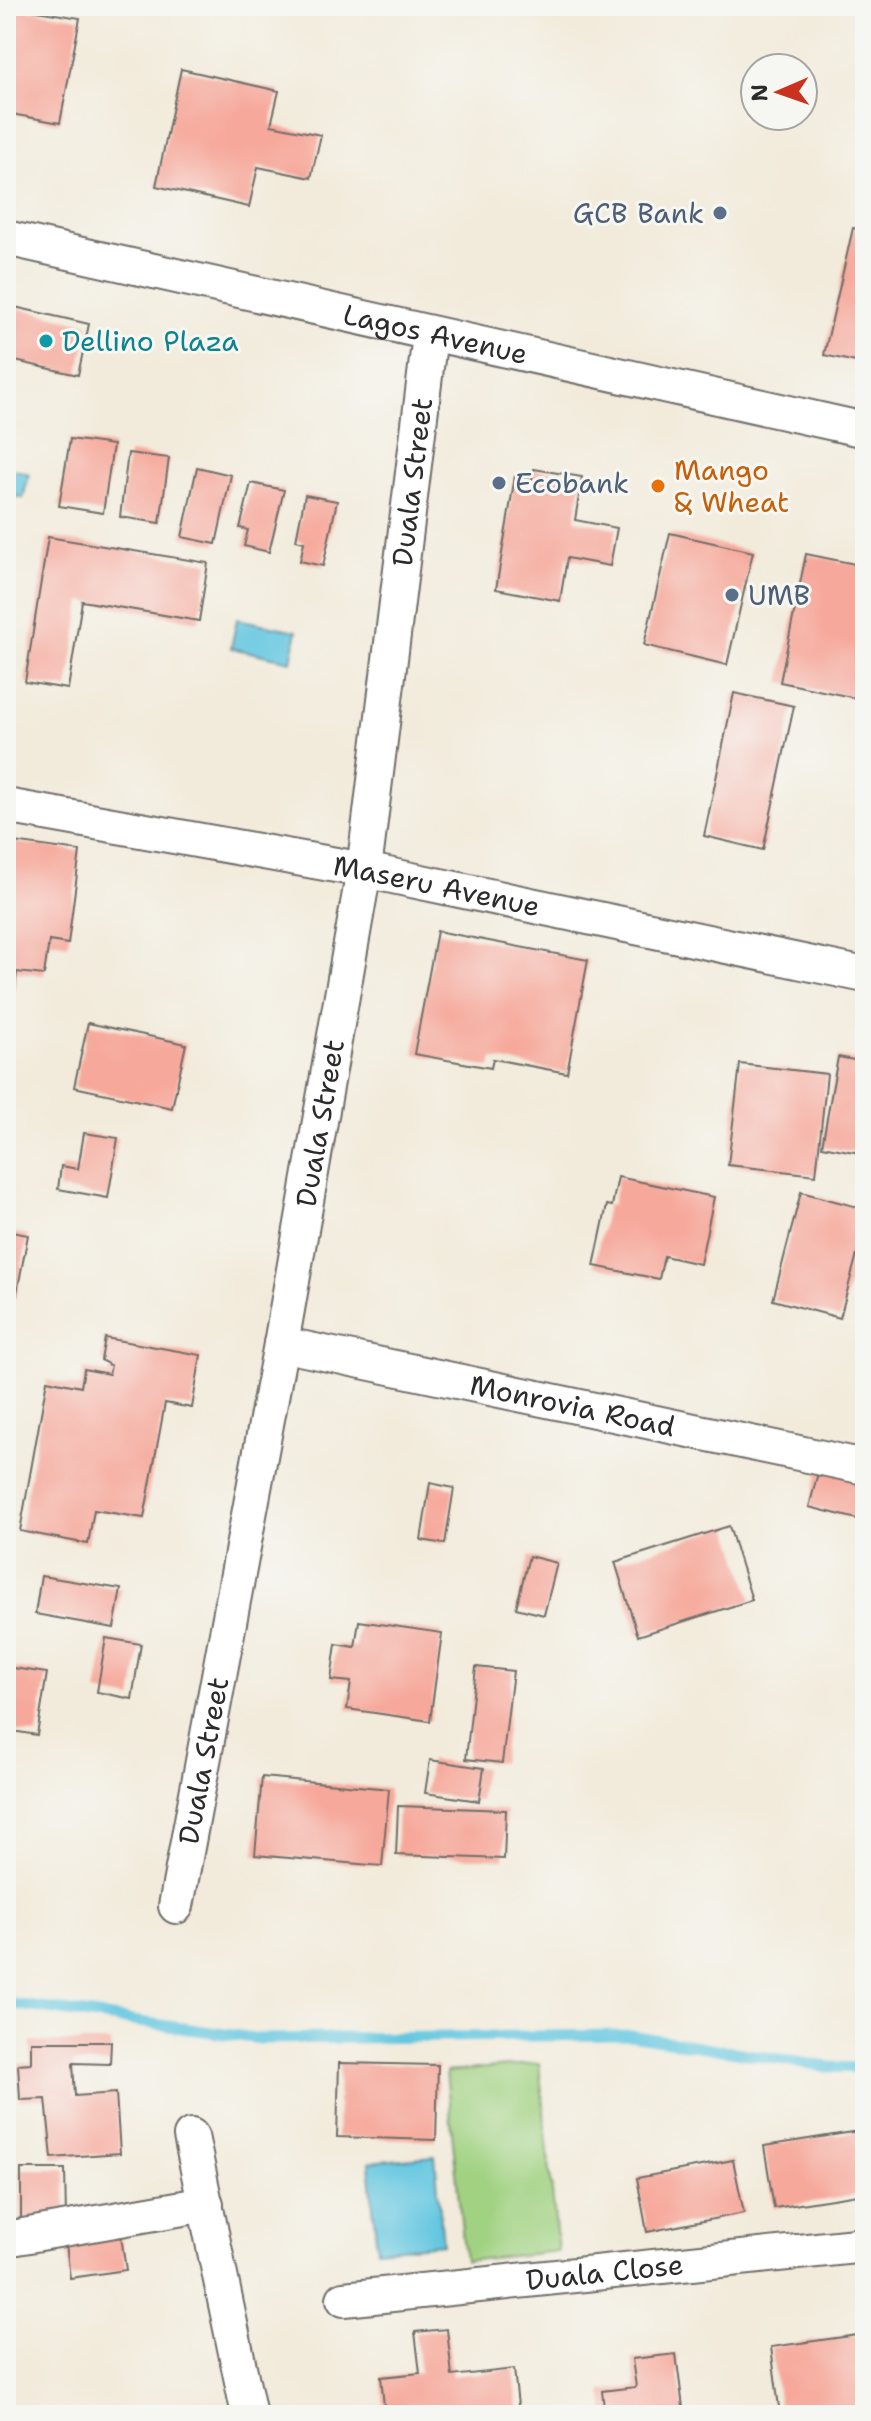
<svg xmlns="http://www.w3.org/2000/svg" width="871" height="2421" viewBox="0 0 871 2421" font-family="'Shantell Sans',sans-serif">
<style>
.green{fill:#a1d282;stroke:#667e56;stroke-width:2}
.water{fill:#62c6e0;stroke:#467886;stroke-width:2}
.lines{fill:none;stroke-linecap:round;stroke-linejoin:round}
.stream{stroke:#62c6e0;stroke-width:11}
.building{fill:#f6a99b}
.minor-casing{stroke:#716e69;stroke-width:38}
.minor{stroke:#fff;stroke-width:34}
.service-dot{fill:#5c6f8a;stroke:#f6f6f2;stroke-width:3}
.culture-dot{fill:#0f9aa8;stroke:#f6f6f2;stroke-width:3}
.food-dot{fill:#e8710a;stroke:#f6f6f2;stroke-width:3}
.labels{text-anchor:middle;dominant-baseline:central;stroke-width:6;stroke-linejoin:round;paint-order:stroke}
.service-label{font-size:28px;fill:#4e5e75;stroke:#f6f6f2;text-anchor:start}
.street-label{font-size:28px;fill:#2b2b2b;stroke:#f6f6f2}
.culture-label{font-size:28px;fill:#0d838f;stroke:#f6f6f2;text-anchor:start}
.food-label{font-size:28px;fill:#c56008;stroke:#f6f6f2;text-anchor:start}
</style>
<rect width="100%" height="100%" fill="#f6f6f2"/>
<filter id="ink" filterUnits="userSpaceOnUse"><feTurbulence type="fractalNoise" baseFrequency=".0125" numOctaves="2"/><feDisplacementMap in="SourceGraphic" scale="16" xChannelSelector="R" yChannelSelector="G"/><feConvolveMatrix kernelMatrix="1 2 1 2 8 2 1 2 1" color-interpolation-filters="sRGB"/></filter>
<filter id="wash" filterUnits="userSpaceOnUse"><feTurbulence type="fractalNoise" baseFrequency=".006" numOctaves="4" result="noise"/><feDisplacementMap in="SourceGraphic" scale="32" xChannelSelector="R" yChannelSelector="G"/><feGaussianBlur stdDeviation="1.8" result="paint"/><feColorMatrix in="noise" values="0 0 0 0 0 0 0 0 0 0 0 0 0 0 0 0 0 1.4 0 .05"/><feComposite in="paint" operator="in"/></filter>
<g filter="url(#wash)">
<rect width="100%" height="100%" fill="#f2ebdb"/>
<path class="green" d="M 539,2063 L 558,2251 L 465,2261 L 446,2072 Z"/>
<path class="water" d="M 6,467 L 29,474 L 23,498 L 6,494 Z
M 237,619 L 297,631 L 291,661 L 231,648 Z
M 435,2156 L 443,2244 L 377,2250 L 369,2162 Z"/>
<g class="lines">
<path class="stream" d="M 6,2003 L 260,2039 L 630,2035 L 828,2067 L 865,2068"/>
</g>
<g id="blocks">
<path class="building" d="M 6,6 L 80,18 L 60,123 L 6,113 Z
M 181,69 L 279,91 L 271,125 L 321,135 L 311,178 L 258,167 L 249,207 L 156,186 Z
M 853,228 L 865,231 L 865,364 L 824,355 Z
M 6,305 L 89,324 L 78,375 L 6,359 Z
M 70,439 L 113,445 L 103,513 L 59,506 Z
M 128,453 L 169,458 L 160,523 L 120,517 Z
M 197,467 L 231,475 L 216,544 L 182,537 Z
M 534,469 L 582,477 L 575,520 L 617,528 L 610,566 L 567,558 L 560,601 L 496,589 L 515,476 L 532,479 Z
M 251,483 L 284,490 L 269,552 L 244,546 L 248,530 L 240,528 Z
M 305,495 L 337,501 L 323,566 L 300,561 L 304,542 L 296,540 Z
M 670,533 L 753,552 L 727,665 L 644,645 Z
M 48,537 L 208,563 L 199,621 L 82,601 L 68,689 L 25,682 Z
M 806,554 L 865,566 L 865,700 L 780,682 Z
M 734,693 L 794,706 L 763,850 L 704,836 Z
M 6,841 L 80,851 L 68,944 L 49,941 L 44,975 L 17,972 L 14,993 L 6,992 Z
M 437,931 L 588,960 L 567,1073 L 493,1059 L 491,1068 L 414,1054 Z
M 88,1023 L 186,1044 L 172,1108 L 74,1087 Z
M 838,1057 L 865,1062 L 865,1154 L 822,1146 Z
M 740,1064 L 827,1074 L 816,1175 L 728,1165 Z
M 84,1133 L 118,1138 L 108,1198 L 58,1189 L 61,1166 L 78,1169 Z
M 618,1177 L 714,1197 L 700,1264 L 664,1256 L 659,1279 L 594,1266 L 607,1205 L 612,1206 Z
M 801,1192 L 865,1209 L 865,1224 L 840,1318 L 773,1300 Z
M 6,1231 L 28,1235 L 16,1298 L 6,1295 Z
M 6,1332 L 14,1334 L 7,1364 L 6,1364 Z
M 105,1338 L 201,1355 L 192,1408 L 165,1403 L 144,1518 L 94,1510 L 88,1544 L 20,1531 L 47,1380 L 81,1387 L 84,1369 L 109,1374 L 111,1366 L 101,1360 Z
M 819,1469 L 865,1480 L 865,1521 L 809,1507 Z
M 430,1483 L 454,1488 L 445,1544 L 421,1540 Z
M 729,1526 L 752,1600 L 638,1636 L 615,1562 Z
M 529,1556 L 557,1563 L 544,1615 L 516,1608 Z
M 41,1576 L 121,1589 L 114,1628 L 35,1614 Z
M 359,1621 L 442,1633 L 430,1721 L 347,1709 L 351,1682 L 331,1680 L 336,1644 L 355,1647 Z
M 106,1638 L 141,1644 L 132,1699 L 97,1692 Z
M 6,1667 L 47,1673 L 37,1735 L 6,1730 Z
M 476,1667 L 513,1671 L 502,1763 L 466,1759 Z
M 430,1760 L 484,1768 L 479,1801 L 425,1793 Z
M 262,1777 L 389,1789 L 382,1866 L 255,1855 Z
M 398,1806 L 506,1810 L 504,1859 L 396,1855 Z
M 31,2042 L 111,2042 L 110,2064 L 73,2063 L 75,2096 L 116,2093 L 120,2153 L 52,2158 L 46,2099 L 20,2100 L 18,2064 L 31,2063 Z
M 339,2063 L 438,2065 L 436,2140 L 337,2137 Z
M 6,2066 L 13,2138 L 6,2139 Z
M 865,2130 L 865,2194 L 774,2208 L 764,2146 Z
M 733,2160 L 744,2213 L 647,2232 L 637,2178 Z
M 21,2169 L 65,2169 L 66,2218 L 21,2219 Z
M 121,2236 L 126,2270 L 70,2278 L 66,2243 Z
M 447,2329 L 452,2376 L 514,2369 L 519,2415 L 385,2415 L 381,2377 L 420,2373 L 415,2332 Z
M 865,2334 L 865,2415 L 780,2415 L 771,2347 Z
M 676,2354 L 684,2415 L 605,2415 L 602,2391 L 636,2387 L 632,2359 Z"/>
</g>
</g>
<g filter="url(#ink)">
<use href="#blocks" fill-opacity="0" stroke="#716e69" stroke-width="2"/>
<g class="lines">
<defs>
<g id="minor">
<path id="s1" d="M 6,238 L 865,430"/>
<path id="s2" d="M 6,806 L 364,870 L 865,975"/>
<path id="s3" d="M 281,1344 L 865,1467"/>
<path id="s4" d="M 176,1906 L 281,1344 L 364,870 L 430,335"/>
<path d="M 191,2136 L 249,2415"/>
<path d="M 6,2239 L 206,2204"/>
<path id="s5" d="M 344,2299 L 865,2245"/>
</g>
</defs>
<use href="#minor" class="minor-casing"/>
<use href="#minor" class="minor"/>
</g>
</g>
<g class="service-dot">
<circle cx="720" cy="213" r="8"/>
<circle cx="499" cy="483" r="8"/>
<circle cx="732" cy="595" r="8"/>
</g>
<circle class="culture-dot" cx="46" cy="341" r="8"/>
<circle class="food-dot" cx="658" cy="486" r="8"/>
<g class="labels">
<g class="service-label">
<text x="704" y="213" text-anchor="end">GCB Bank</text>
<text x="515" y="483">Ecobank</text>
<text x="748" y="595">UMB</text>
</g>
<g class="street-label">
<text stroke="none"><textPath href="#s1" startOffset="440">Lagos Avenue</textPath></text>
<text stroke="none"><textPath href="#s4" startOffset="1444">Duala Street</textPath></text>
<text stroke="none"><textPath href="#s2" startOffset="438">Maseru Avenue</textPath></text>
<text stroke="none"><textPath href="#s4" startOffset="796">Duala Street</textPath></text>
<text stroke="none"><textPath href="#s3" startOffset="298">Monrovia Road</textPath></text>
<text stroke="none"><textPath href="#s4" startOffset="148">Duala Street</textPath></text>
<text stroke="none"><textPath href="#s5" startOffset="262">Duala Close</textPath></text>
</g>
<g class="culture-label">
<text x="62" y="341">Dellino Plaza</text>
</g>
<g class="food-label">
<text x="674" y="470">Mango<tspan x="674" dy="32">&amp; Wheat</tspan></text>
</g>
</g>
<rect width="871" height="2421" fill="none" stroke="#f6f6f2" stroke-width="32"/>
<g transform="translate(779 92) rotate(268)"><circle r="38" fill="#f6f6f2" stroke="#a5a5a2" stroke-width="2"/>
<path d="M0-6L14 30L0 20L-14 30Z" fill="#c8321e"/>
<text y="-12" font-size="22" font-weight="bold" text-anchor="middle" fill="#2b2b2b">N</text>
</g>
</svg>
